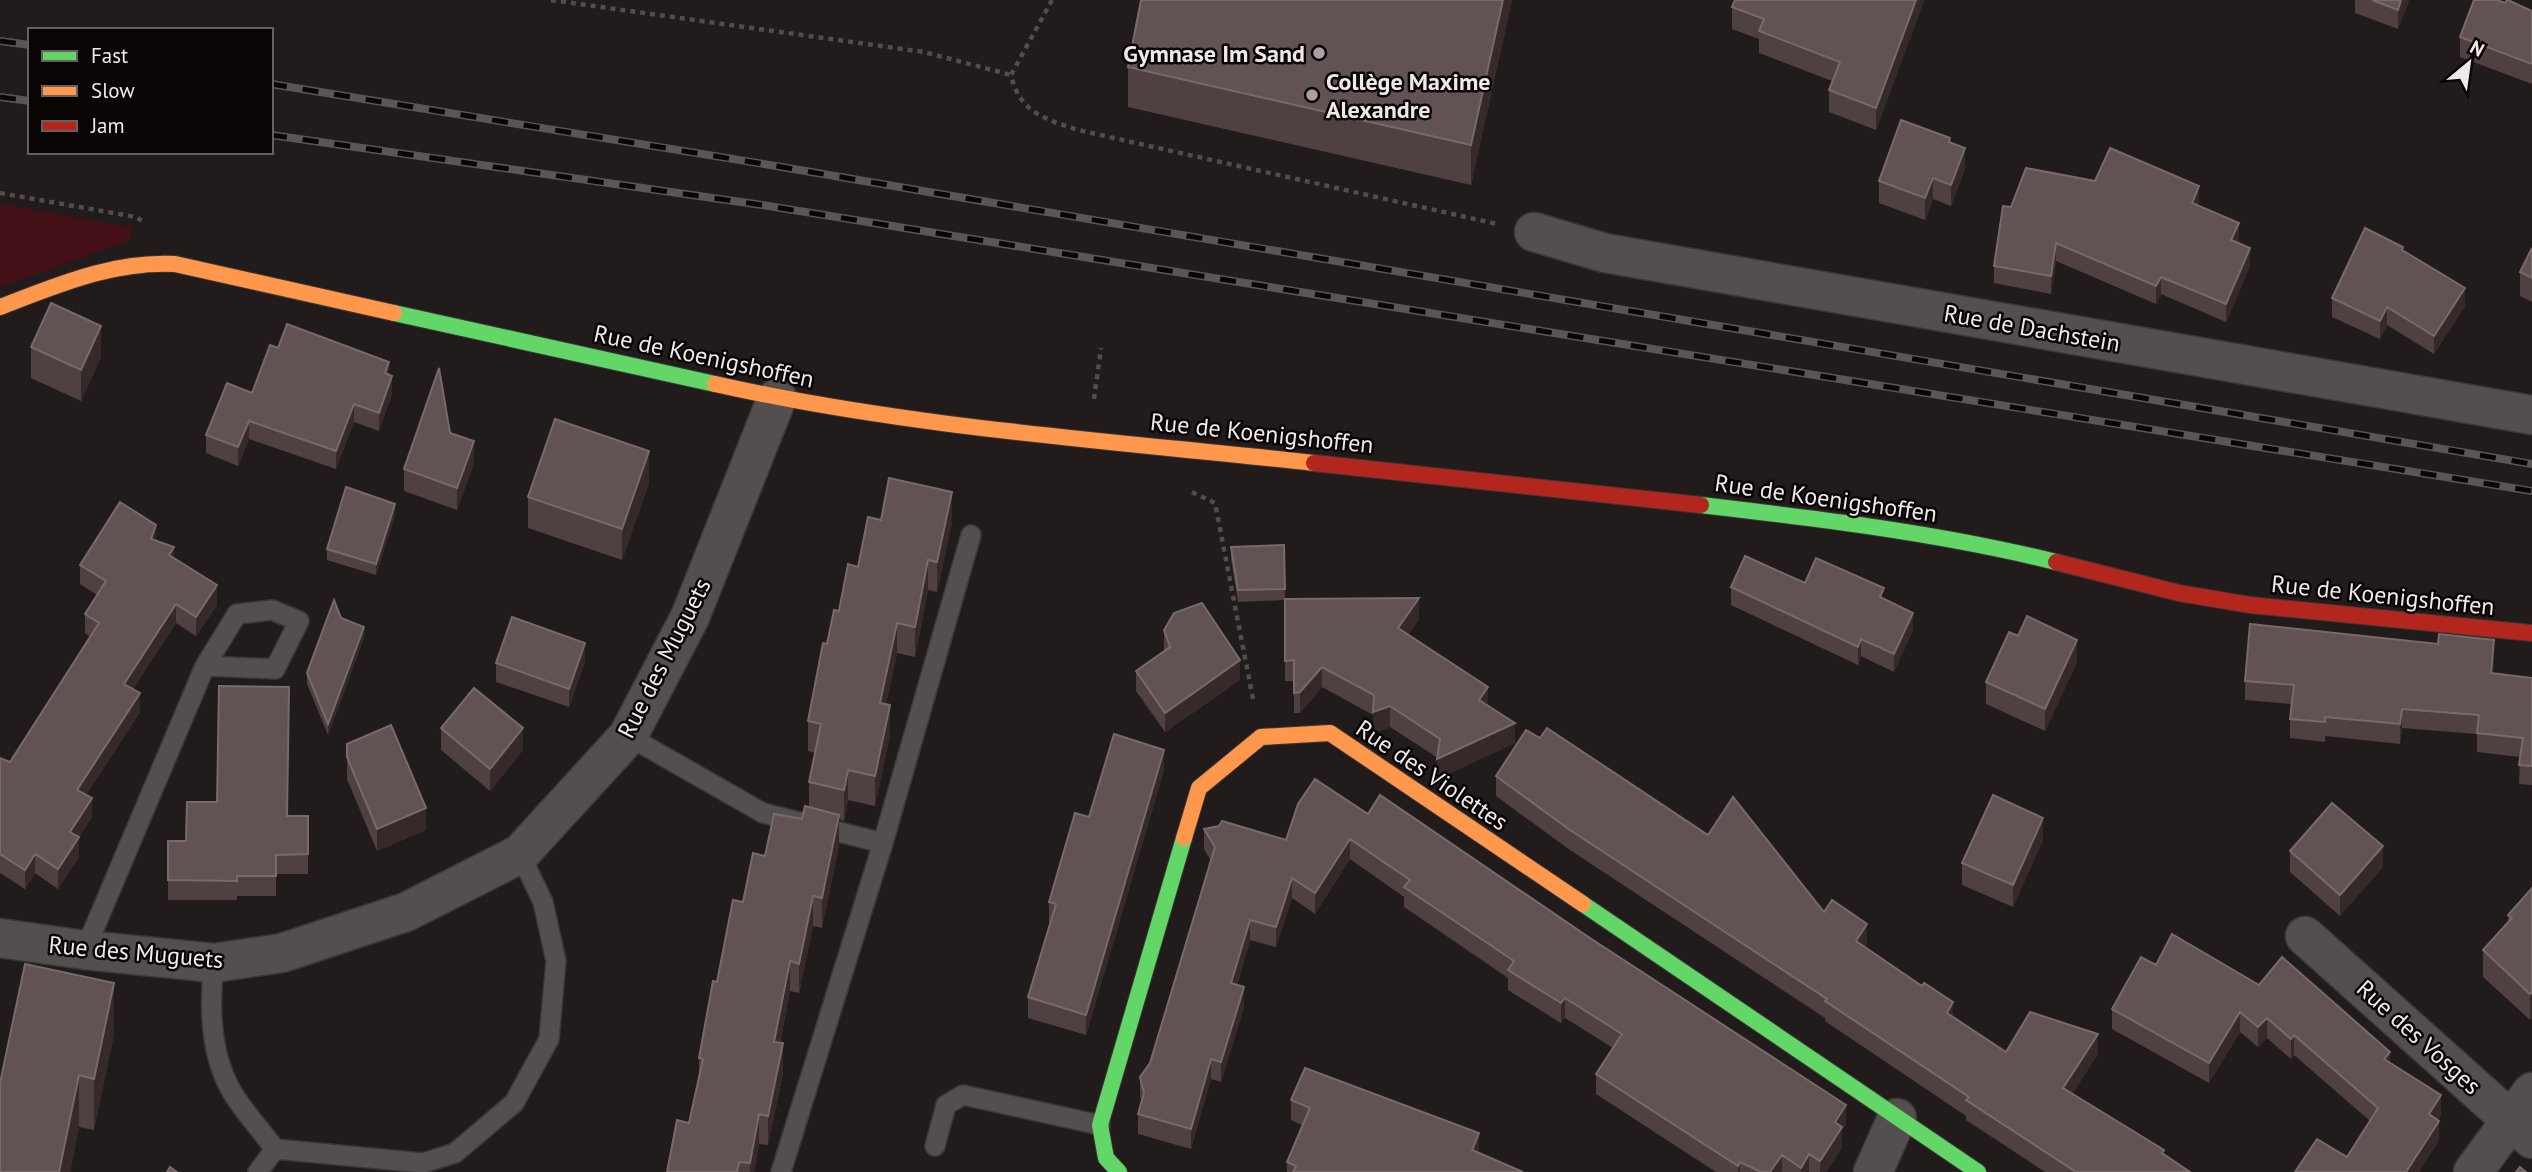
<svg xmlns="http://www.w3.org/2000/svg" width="2532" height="1172" viewBox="0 0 2532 1172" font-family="'PT Sans',sans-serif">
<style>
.green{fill:#441017}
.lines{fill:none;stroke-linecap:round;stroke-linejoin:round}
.lane-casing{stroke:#3c3737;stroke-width:22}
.street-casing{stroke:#3c3737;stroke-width:41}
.fast-casing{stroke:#3c3737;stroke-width:18}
.slow-casing{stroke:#3c3737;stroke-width:18}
.jam-casing{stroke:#3c3737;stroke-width:18}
.path{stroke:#514d4d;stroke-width:4.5;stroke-dasharray:5 5;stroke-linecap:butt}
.lane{stroke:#544f4f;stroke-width:19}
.street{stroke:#544f4f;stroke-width:38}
.fast{stroke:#63d668;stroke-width:16}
.slow{stroke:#ff974d;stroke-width:16}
.jam{stroke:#b3261e;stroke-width:16}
.rail-casing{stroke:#595656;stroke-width:8}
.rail{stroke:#090505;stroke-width:5;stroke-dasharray:16;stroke-linecap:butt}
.wall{fill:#4f4041}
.shaded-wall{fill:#35292a}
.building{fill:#615253;stroke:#776a6a;stroke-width:2}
.poi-dot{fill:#a8a1a1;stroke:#090505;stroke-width:2.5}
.labels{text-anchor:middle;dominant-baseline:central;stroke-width:5;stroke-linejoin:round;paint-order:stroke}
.poi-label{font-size:24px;font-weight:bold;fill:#f1e9e9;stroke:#090505;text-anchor:end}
.street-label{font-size:24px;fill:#f1e9e9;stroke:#090505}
</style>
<rect width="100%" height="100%" fill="#211b1b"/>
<path class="green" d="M 0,204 L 131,227 L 131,240 L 0,287 Z"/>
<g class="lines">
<defs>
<path id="lane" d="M 628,736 L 763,813 L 883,843
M 85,950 L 205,666 L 275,669 L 299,621 L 272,610 L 237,614 L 205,666
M 214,963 C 209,1005 210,1054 232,1092 C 244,1112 261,1130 275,1149 L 258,1172
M 935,1146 L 946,1105 L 963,1095 L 1100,1125
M 275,1149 L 423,1163 L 455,1153 L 514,1103 L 549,1039 L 556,961 L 543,902 L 520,854
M 781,1172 L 883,843 L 971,535"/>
<path id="street" d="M 1534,232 L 1605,253 L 2532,415
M 2305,936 L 2532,1139
M 0,938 L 85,950 L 214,963 L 282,953 L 406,912 L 520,854 L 628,736 L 690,617 L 777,398
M 1873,1172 L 1897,1118
M 2473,1172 L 2532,1092"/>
<path id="fast" d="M 394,313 L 715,384
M 1701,505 C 1820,519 1939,533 2056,562
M 1583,904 L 1978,1172
M 1119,1172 L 1106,1158 L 1100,1125 L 1184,838"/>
<path id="slow" d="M 0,307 C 58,285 112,261 175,264 L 394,313
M 715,384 C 911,428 1115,441 1314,463
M 1184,838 L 1199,788 L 1261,737 L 1330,733 L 1583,904"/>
<path id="jam" d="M 1314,463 L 1701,505
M 2056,562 L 2179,593 L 2250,605 L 2532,633"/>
</defs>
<use href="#lane" class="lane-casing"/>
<use href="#street" class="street-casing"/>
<use href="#fast" class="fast-casing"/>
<use href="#slow" class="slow-casing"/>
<use href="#jam" class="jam-casing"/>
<path class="path" d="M 551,0 L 924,52 L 1011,75
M 1052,0 L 1011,75 C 1019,112 1045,119 1078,130 L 1497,224
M 0,193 L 136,217 L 144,222
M 1094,399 L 1101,348
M 1192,492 L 1215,503 L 1253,699"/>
<use href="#lane" class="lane"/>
<use href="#street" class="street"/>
<use href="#fast" class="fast"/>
<use href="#slow" class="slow"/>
<use href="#jam" class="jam"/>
<defs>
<path id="rail" d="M 0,41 L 30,45
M 271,84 L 770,165 L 2532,464
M 0,97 L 30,101
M 271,135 L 762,205 L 2532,491"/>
</defs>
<use href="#rail" class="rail-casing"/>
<use href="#rail" class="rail"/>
</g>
<path class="wall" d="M 1141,0 L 1512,0 L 1471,185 L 1128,107 L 1128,67 Z
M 1924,0 L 1876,130 L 1829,112 L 1829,90 L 1832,81 L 1759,53 L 1759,39 L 1732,29 L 1732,7 Z
M 2355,0 L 2409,0 L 2398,29 L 2355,13 Z
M 2505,3 L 2532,11 L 2532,84 L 2460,57 L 2460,37 Z
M 1950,142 L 1965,169 L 1951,206 L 1933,199 L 1925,220 L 1879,203 L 1879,181 Z
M 2199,204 L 2198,206 L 2239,241 L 2238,243 L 2250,266 L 2226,322 L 2161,294 L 2156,304 L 2056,261 L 2051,294 L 1994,283 L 1994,266 L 2011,207 Z
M 2532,248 L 2532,302 L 2520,296 L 2520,272 Z
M 2403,250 L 2465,306 L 2434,354 L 2387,325 L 2380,339 L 2332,317 L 2332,298 Z
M 31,347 L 101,357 L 81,401 L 31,378 Z
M 278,348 L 389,375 L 392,394 L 379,431 L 354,422 L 336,469 L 249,439 L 238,466 L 206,453 L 206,435 L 252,393 Z
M 450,433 L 474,463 L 457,510 L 404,491 L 404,469 Z
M 649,483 L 622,560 L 528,528 L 528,497 Z
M 395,515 L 376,575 L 327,560 L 327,549 Z
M 881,520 L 952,522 L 937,592 L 928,590 L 915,657 L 897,653 L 886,704 L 890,735 L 875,806 L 848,800 L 844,821 L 839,819 L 839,845 L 822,928 L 813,926 L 799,993 L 790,991 L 780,1043 L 783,1073 L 768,1145 L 759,1144 L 754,1172 L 667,1172 L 689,1123 L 699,1077 L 699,1058 L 717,982 L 743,902 L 765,856 L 802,819 L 809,807 L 809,782 L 815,753 L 808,751 L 808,721 L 827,644 L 839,611 L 858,567 Z
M 156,540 L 217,605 L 196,636 L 176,623 L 133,689 L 140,712 L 86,795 L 92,817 L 79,837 L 79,857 L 58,889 L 35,873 L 25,889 L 0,873 L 0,758 L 10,762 L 90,637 L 85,633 L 85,614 L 97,595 L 80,584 L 80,565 Z
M 1284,545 L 1285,599 L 1419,619 L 1408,635 L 1488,706 L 1515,743 L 1437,779 L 1438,758 L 1390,727 L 1373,733 L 1373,715 L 1322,687 L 1300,713 L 1294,713 L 1294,681 L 1285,681 L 1285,600 L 1238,602 L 1231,559 L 1231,547 Z
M 1805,583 L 1884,598 L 1913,630 L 1894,672 L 1861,656 L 1858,665 L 1731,605 L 1731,587 Z
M 341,618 L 364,638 L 328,735 L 307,684 L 307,673 Z
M 1164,630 L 1240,680 L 1165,732 L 1136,691 L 1136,671 L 1164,651 Z
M 2494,659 L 2493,673 L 2532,678 L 2532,785 L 2519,784 L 2520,757 L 2477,752 L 2477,734 L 2402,728 L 2400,744 L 2325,736 L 2325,742 L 2290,738 L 2290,719 L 2291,704 L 2245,700 L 2245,681 Z
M 585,662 L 569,707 L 496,682 L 496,663 Z
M 2077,662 L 2045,731 L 1986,704 L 1986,682 Z
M 441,728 L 523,750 L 490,791 L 441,750 Z
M 347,744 L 426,830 L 377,851 L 347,779 Z
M 1164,770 L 1086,1035 L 1028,1018 L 1028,997 L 1051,923 L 1049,922 L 1049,902 L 1089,817 Z
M 1496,776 L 1824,912 L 1867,945 L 1865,947 L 1953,1018 L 2006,1052 L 2098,1054 L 2072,1094 L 2190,1172 L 2045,1172 L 1966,1120 L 1966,1116 L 1825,1021 L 1825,1018 L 1570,850 L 1496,796 Z
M 1298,804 L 1846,1125 L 1842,1130 L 1842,1147 L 1826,1172 L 1716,1172 L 1596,1094 L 1596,1074 L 1613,1048 L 1565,1018 L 1561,1023 L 1508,990 L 1508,978 L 1404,907 L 1404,897 L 1350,859 L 1315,914 L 1292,898 L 1276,947 L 1250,940 L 1237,985 L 1244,1007 L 1221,1082 L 1211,1079 L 1191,1149 L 1138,1134 L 1138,1114 L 1142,1102 L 1140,1097 L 1140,1077 L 1150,1063 L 1211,861 L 1204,849 L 1204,829 L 1286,840 Z
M 288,816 L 308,816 L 308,874 L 276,874 L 276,896 L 237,896 L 237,900 L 168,900 L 168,841 L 186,841 Z
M 2043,840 L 2013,907 L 1962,885 L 1962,863 Z
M 2290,851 L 2383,867 L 2340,916 L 2290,872 Z
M 2532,888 L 2532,1018 L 2530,1020 L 2483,977 L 2483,950 L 2508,922 L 2508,915 Z
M 2156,965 L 2390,1063 L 2441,1115 L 2438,1120 L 2439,1141 L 2370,1121 L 2294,1055 L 2291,1059 L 2267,1038 L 2258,1047 L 2240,1032 L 2209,1083 L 2112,1029 L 2112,1009 Z
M 114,1034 L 94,1130 L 79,1127 L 70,1172 L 0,1172 Z
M 1291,1100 L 1479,1153 L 1523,1172 L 1287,1172 L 1287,1162 L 1302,1125 L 1291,1120 Z"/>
<path class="shaded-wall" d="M 1503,0 L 1512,0 L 1471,185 L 1471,145 Z
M 1916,0 L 1924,0 L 1924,2 L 1876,130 L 1876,108 Z
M 2401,0 L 2409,0 L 2398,29 L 2398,10 Z
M 1965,148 L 1965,169 L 1951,206 L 1951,185 Z
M 1933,178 L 1933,199 L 1925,220 L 1925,198 Z
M 2199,186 L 2199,204 L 2192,221 L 2192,203 Z
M 2239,223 L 2239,241 L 2231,258 L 2231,240 Z
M 2056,243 L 2056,261 L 2051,294 L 2051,276 Z
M 2250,248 L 2250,266 L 2226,322 L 2226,304 Z
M 2161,277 L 2161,294 L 2156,304 L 2156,286 Z
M 2465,288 L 2465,306 L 2434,354 L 2434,336 Z
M 2387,307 L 2387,325 L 2380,339 L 2380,321 Z
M 101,326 L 101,357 L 81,401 L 81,370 Z
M 389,362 L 389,380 L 385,373 Z
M 392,376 L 392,394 L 379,431 L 379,413 Z
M 354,404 L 354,422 L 336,469 L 336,451 Z
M 249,421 L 249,439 L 238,466 L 238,447 Z
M 474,441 L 474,463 L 457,510 L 457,488 Z
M 649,451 L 649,483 L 622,560 L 622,529 Z
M 952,492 L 952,522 L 937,592 L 937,562 Z
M 395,504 L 395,515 L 376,575 L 376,564 Z
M 156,525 L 156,544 L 151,539 Z
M 174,547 L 174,566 L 169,555 Z
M 928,560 L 928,590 L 915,657 L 915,627 Z
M 217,585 L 217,605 L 196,636 L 196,617 Z
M 1419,598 L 1419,619 L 1398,649 L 1398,628 Z
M 176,604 L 176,623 L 124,703 L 124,684 Z
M 1913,613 L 1913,630 L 1894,672 L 1894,654 Z
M 897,623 L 897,653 L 880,734 L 880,703 Z
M 364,627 L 364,638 L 328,735 L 328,724 Z
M 1861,639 L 1861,656 L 1858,665 L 1858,647 Z
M 2077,640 L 2077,662 L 2045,731 L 2045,709 Z
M 2494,640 L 2494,659 L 2491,692 L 2491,673 Z
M 585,643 L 585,662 L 569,707 L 569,689 Z
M 1240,660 L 1240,680 L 1165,732 L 1165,713 Z
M 1322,667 L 1322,687 L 1300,713 L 1300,692 Z
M 1488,687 L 1488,708 L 1479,700 Z
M 140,693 L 140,712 L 77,809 L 77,790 Z
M 890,705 L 890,735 L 875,806 L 875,776 Z
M 1390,706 L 1390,727 L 1373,733 L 1373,712 Z
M 2402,709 L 2402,728 L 2400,744 L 2400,724 Z
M 1515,723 L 1515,743 L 1437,779 L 1437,759 Z
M 523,728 L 523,750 L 490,791 L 490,769 Z
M 1164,750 L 1164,770 L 1086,1035 L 1086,1015 Z
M 848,770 L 848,800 L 844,821 L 844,790 Z
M 92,798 L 92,817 L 70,851 L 70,832 Z
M 426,808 L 426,830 L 377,851 L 377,829 Z
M 839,815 L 839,845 L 822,928 L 822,898 Z
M 2043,818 L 2043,840 L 2013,907 L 2013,885 Z
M 79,837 L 79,857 L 58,889 L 58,869 Z
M 1350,839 L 1350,859 L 1315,914 L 1315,893 Z
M 2383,846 L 2383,867 L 2340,916 L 2340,895 Z
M 35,854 L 35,873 L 25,889 L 25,870 Z
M 1292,878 L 1292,898 L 1276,947 L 1276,927 Z
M 813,896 L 813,926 L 799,993 L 799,964 Z
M 1250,920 L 1250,940 L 1231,1003 L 1231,983 Z
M 1867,924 L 1867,945 L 1856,961 L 1856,941 Z
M 790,961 L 790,991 L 774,1071 L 774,1042 Z
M 114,983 L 114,1034 L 94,1130 L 94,1079 Z
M 1244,987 L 1244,1007 L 1221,1082 L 1221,1062 Z
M 2532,992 L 2532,1018 L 2530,1020 L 2530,994 Z
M 1565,998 L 1565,1018 L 1561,1023 L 1561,1003 Z
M 1953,1002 L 1953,1023 L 1947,1013 Z
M 2240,1012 L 2240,1032 L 2209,1083 L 2209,1063 Z
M 2267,1018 L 2267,1038 L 2258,1047 L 2258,1027 Z
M 2098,1034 L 2098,1054 L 2063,1109 L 2063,1088 Z
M 2294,1035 L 2294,1055 L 2291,1059 L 2291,1039 Z
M 783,1043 L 783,1073 L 768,1145 L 768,1116 Z
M 2390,1052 L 2390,1072 L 2384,1059 Z
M 1211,1059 L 1211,1079 L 1191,1149 L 1191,1129 Z
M 79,1075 L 79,1127 L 70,1172 L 59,1172 Z
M 2441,1095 L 2441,1115 L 2429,1134 L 2429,1114 Z
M 1846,1105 L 1846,1125 L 1842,1130 L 1842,1147 L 1826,1172 L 1820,1172 L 1820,1161 L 1835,1122 Z
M 759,1114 L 759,1144 L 754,1172 L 750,1172 L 750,1163 Z
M 2439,1121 L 2439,1141 L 2419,1172 L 2406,1172 Z
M 1479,1133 L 1479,1153 L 1472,1150 Z
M 1809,1154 L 1809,1172 L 1801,1172 L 1801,1168 Z
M 1782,1155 L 1782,1172 L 1770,1172 Z
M 1740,1162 L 1740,1172 L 1738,1172 L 1738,1166 Z"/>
<path class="building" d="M 1141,0 L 1503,0 L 1471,145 L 1128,67 Z
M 1735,0 L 1916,0 L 1876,108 L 1829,90 L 1840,62 L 1759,31 L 1764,19 L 1732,7 Z
M 2372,0 L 2401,0 L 2398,10 Z
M 2474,0 L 2497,0 L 2505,3 L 2507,0 L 2508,0 L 2532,11 L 2532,64 L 2460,37 Z
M 1901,120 L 1950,138 L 1949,142 L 1965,148 L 1951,185 L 1933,178 L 1925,198 L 1879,181 Z
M 2110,148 L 2199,186 L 2192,203 L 2239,223 L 2231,240 L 2250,248 L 2226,304 L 2161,277 L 2156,286 L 2056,243 L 2051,276 L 1994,266 L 2003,206 L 2011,207 L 2026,168 L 2095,181 Z
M 2365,228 L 2403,247 L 2402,250 L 2465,288 L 2434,336 L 2387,307 L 2380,321 L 2332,298 Z
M 2532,248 L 2532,278 L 2520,272 Z
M 51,303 L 101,326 L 81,370 L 31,347 Z
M 287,324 L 389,362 L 385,373 L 392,376 L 379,413 L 354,404 L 336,451 L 249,421 L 238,447 L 206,435 L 227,383 L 252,393 L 270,345 L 278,348 Z
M 439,368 L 450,433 L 474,441 L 457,488 L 404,469 Z
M 555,419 L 649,451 L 622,529 L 528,497 Z
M 889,478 L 952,492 L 937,562 L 928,560 L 915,627 L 897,623 L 880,703 L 890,705 L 875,776 L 848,770 L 844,790 L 809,782 L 821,724 L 808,721 L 823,643 L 827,644 L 834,610 L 839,611 L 848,564 L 858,567 L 868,517 L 881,520 Z
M 346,487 L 395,504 L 376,564 L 327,549 Z
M 120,502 L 156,525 L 151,539 L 174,547 L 169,555 L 217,585 L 196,617 L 176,604 L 124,684 L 140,693 L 77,790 L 92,798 L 70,832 L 79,837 L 58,869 L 35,854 L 25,870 L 0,854 L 0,758 L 10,762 L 99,623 L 85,614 L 106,581 L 80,565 Z
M 1284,545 L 1285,589 L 1238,590 L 1231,547 Z
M 1745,556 L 1805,583 L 1816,558 L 1884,588 L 1880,597 L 1913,613 L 1894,654 L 1861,639 L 1858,647 L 1731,587 Z
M 1419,598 L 1398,628 L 1488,687 L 1479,700 L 1515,723 L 1437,759 L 1440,739 L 1390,706 L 1373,712 L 1374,695 L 1322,667 L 1300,692 L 1294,693 L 1294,660 L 1285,661 L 1285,599 Z
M 334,600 L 341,618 L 364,627 L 328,724 L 307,673 Z
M 1202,603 L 1240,660 L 1165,713 L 1136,671 L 1170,647 L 1164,630 L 1174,613 Z
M 2027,616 L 2077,640 L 2045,709 L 1986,682 L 2009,632 L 2018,636 Z
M 512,617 L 585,643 L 569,689 L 496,663 Z
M 2250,624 L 2438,644 L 2439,634 L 2494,640 L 2491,673 L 2532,678 L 2532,766 L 2519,765 L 2523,738 L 2477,733 L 2479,715 L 2402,709 L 2400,724 L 2325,717 L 2325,722 L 2290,719 L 2294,685 L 2245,681 Z
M 219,686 L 289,687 L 287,816 L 308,816 L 308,854 L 276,855 L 276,876 L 237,876 L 237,881 L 168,880 L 168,841 L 186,841 L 187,802 L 217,802 Z
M 474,688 L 523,728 L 490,769 L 441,728 Z
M 391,725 L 426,808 L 377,829 L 347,757 L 347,744 Z
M 1547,728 L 1708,835 L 1733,797 L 1824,912 L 1832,900 L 1867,924 L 1856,941 L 1922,986 L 1924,983 L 1953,1002 L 1947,1013 L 2006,1052 L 2030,1012 L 2098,1034 L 2063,1088 L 2164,1150 L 2162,1153 L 2190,1172 L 2076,1172 L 1966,1100 L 1969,1097 L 1825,1001 L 1827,999 L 1570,830 L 1496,776 L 1526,730 L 1540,738 Z
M 1114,734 L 1164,750 L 1086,1015 L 1028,997 L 1056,904 L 1049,902 L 1075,813 L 1089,817 Z
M 1315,779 L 1368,814 L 1380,795 L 1590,938 L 1846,1105 L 1835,1122 L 1842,1127 L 1820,1161 L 1809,1154 L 1801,1168 L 1782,1155 L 1770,1172 L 1761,1172 L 1740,1162 L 1738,1166 L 1596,1074 L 1622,1034 L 1565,998 L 1561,1003 L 1508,970 L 1514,961 L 1404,887 L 1410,880 L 1350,839 L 1315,893 L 1292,878 L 1276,927 L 1250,920 L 1231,983 L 1244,987 L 1221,1062 L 1211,1059 L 1191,1129 L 1138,1114 L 1144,1093 L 1140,1077 L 1150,1063 L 1215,847 L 1204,829 L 1219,826 L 1222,821 L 1286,840 L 1298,804 Z
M 1993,795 L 2043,818 L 2013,885 L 1962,863 Z
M 2332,803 L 2383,846 L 2340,895 L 2290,851 Z
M 805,806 L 839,815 L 822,898 L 813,896 L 799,964 L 790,961 L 774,1042 L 783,1043 L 768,1116 L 759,1114 L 750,1163 L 739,1162 L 737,1172 L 667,1172 L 677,1120 L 689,1123 L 703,1059 L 699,1058 L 713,981 L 717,982 L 733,900 L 743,902 L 753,853 L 765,856 L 774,814 L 802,819 Z
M 2532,888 L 2532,992 L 2530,994 L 2483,950 L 2512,918 L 2508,915 Z
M 2172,934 L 2259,985 L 2282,957 L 2390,1052 L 2384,1059 L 2441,1095 L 2429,1114 L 2439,1121 L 2406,1172 L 2295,1172 L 2317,1139 L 2347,1157 L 2378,1108 L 2294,1035 L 2291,1039 L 2267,1018 L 2258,1027 L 2240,1012 L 2209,1063 L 2112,1009 L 2141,957 L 2156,965 Z
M 25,964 L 114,983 L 94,1079 L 79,1075 L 59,1172 L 0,1172 L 0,1083 Z
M 1305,1068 L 1479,1133 L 1472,1150 L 1523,1172 L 1293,1172 L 1296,1166 L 1287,1162 L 1310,1108 L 1291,1100 Z
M 170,1167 L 177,1172 L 167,1172 Z
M 2520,1167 L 2526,1172 L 2516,1172 Z"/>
<g class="poi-dot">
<circle cx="1319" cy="53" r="7"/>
<circle cx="1312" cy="95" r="7"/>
</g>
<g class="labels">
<g class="poi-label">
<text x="1305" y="53">Gymnase Im Sand</text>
<text x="1326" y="81" text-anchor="start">Collège Maxime<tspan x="1326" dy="28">Alexandre</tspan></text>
</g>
<g class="street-label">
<text transform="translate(2032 328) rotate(10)">Rue de Dachstein</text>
<text transform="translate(704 356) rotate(12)">Rue de Koenigshoffen</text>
<text transform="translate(1262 433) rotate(6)">Rue de Koenigshoffen</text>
<text transform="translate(1826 498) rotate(8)">Rue de Koenigshoffen</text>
<text transform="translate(2383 595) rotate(6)">Rue de Koenigshoffen</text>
<text transform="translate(664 658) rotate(-63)">Rue des Muguets</text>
<text transform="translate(1432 775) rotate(34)">Rue des Violettes</text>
<text transform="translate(136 952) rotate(5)">Rue des Muguets</text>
<text transform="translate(2419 1037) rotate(42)">Rue des Vosges</text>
</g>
</g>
<rect x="28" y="28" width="245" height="126" fill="#090505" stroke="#666060" stroke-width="2"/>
<rect x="42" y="51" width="35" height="10" fill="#63d668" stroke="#666060" stroke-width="2"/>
<text x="91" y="63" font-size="21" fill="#f1e9e9">Fast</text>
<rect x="42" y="86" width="35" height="10" fill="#ff974d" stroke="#666060" stroke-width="2"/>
<text x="91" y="98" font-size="21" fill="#f1e9e9">Slow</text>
<rect x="42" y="121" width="35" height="10" fill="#b3261e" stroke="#666060" stroke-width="2"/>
<text x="91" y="133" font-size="21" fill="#f1e9e9">Jam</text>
<g transform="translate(2469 63) rotate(29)" stroke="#090505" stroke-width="5" paint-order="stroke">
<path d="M0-5L12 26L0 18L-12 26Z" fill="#f1e9e9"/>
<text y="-10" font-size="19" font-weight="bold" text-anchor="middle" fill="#f1e9e9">N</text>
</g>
</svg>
